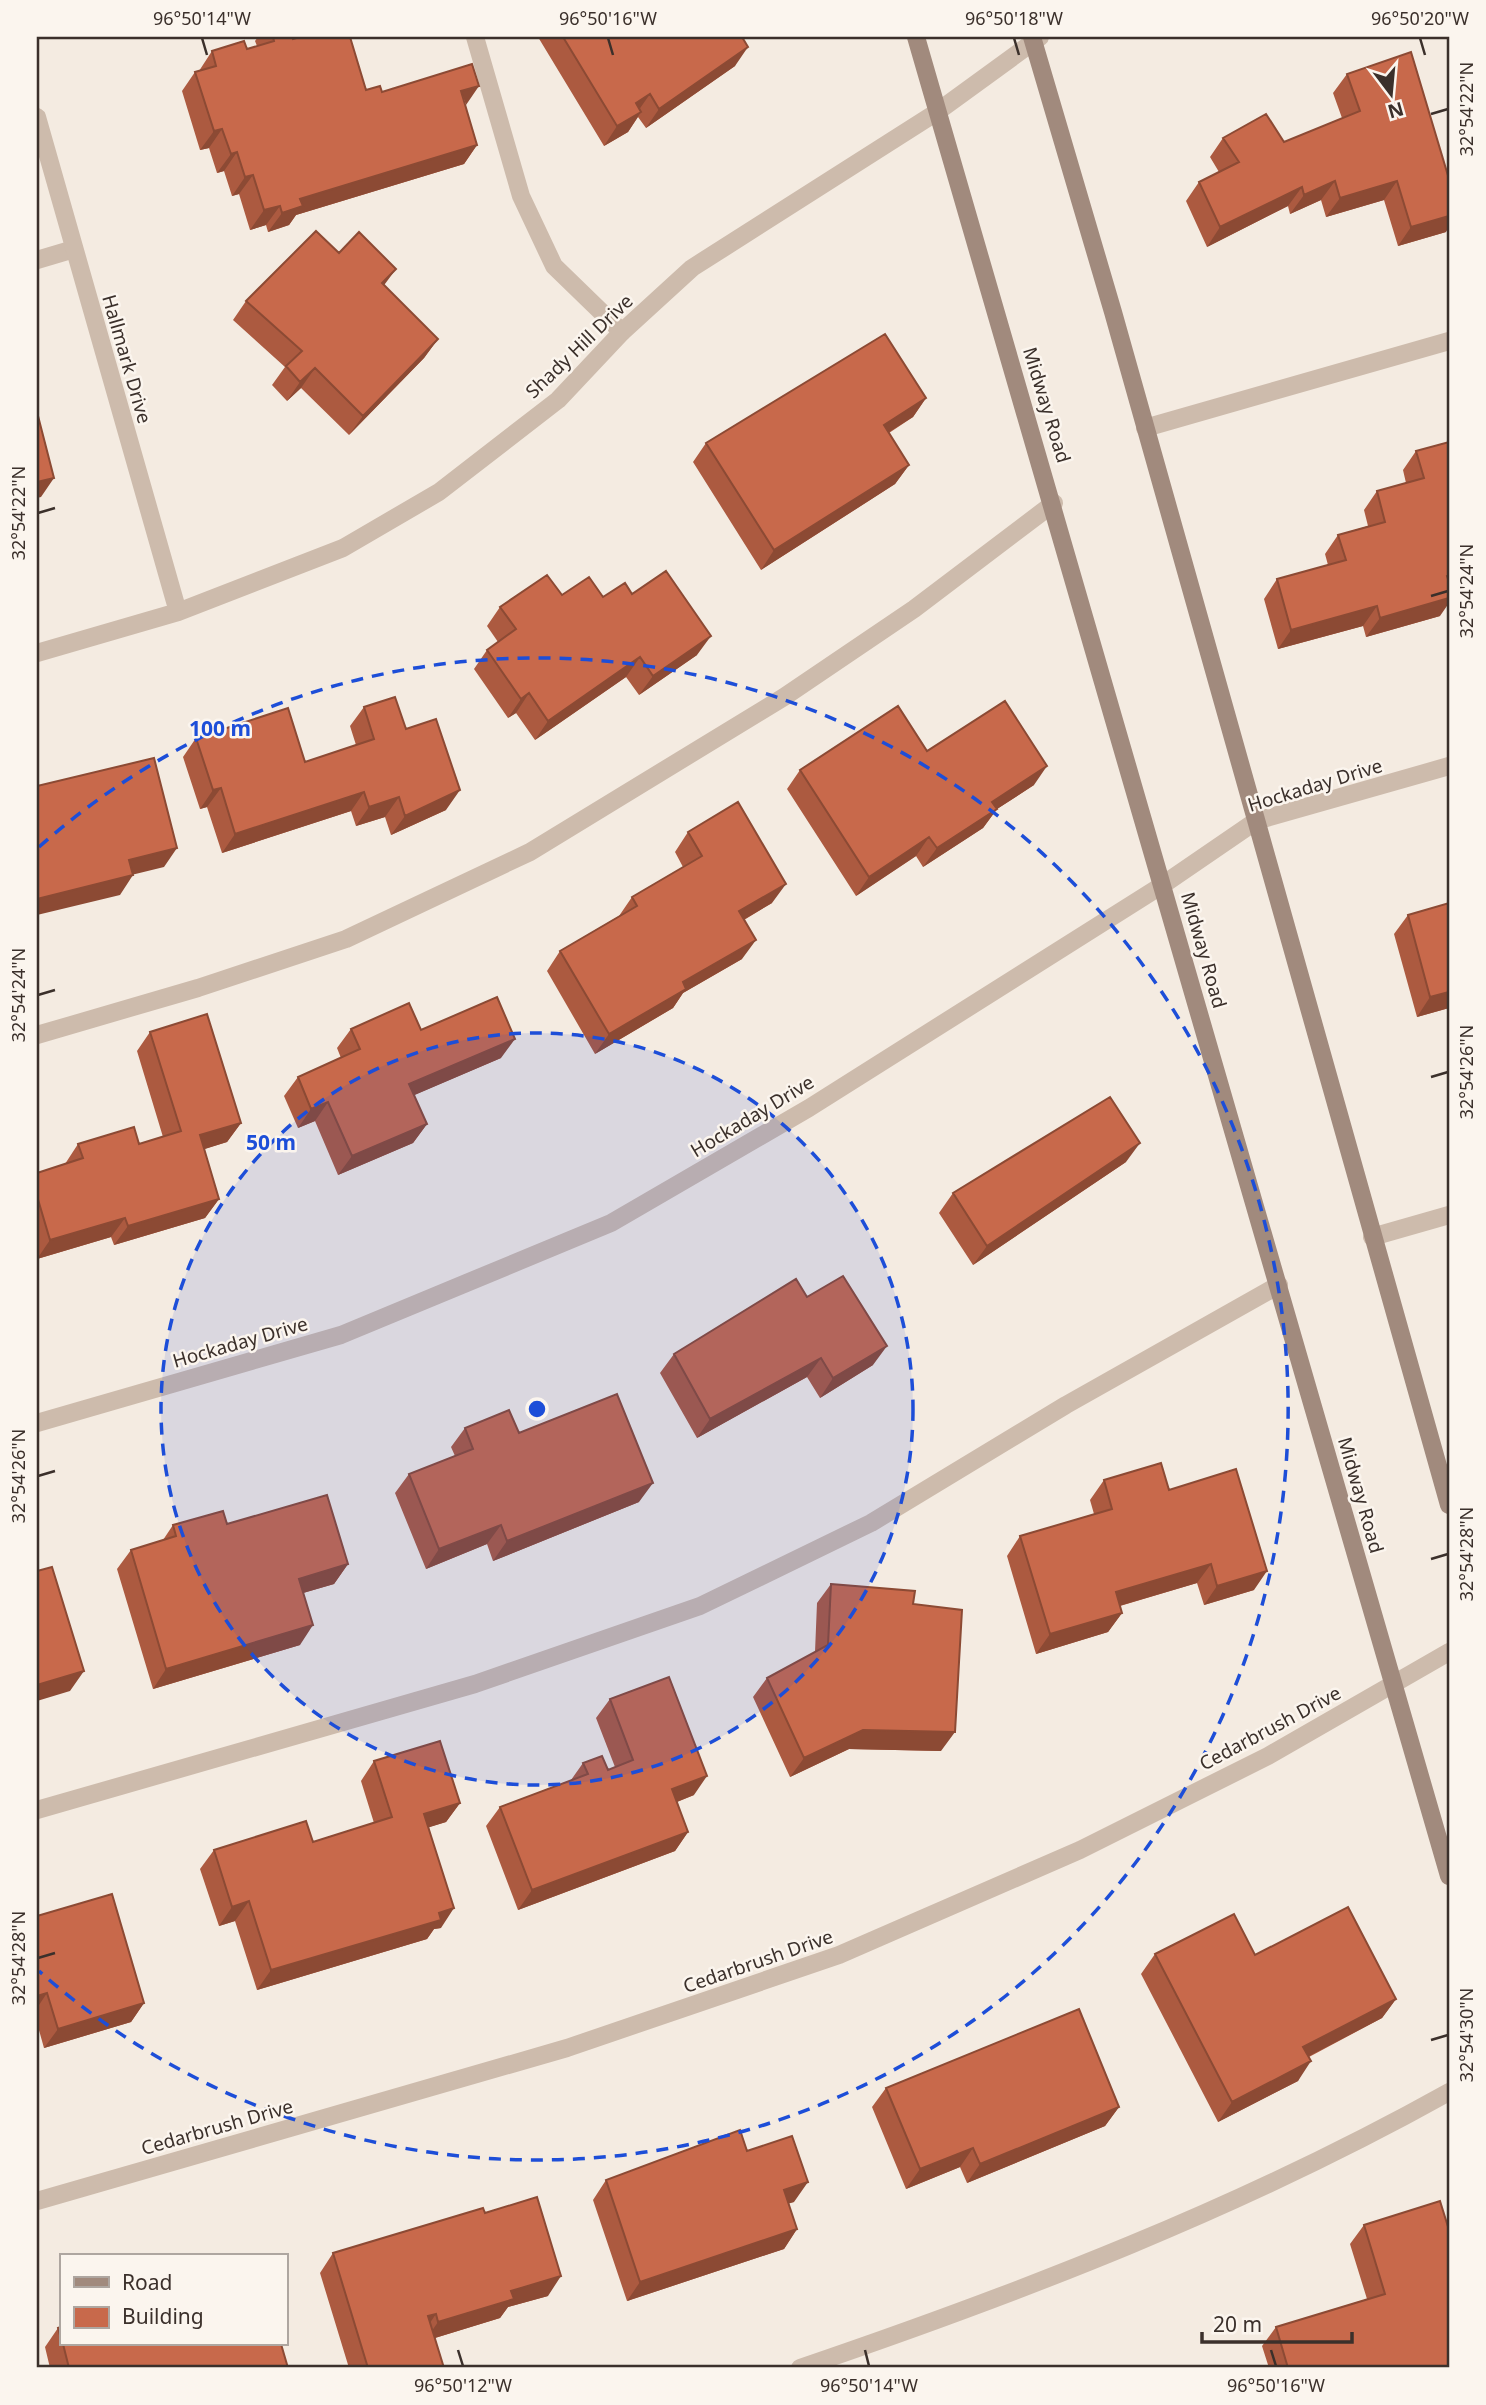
<svg xmlns="http://www.w3.org/2000/svg" width="1486" height="2405" viewBox="0 0 1486 2405" font-family="'Noto Sans',sans-serif">
<style>
.lines{fill:none;stroke-linecap:round;stroke-linejoin:round}
.lane{stroke:#cdbbac;stroke-width:18}
.street{stroke:#cdbbac;stroke-width:18}
.secondary{stroke:#a18a7d;stroke-width:18}
.wall{fill:#ac5a40}
.shaded-wall{fill:#8c4a34}
.building{fill:#c8694b;stroke:#8c4a34;stroke-width:2}
.ticks{fill:none;stroke:#3b302b;stroke-width:2.5}
.ring{fill:none;stroke:#1d4ed8;stroke-width:3.5;stroke-dasharray:12 9}
.labels{text-anchor:middle;dominant-baseline:central;stroke-width:5;stroke-linejoin:round;paint-order:stroke}
.street-label{font-size:19px;fill:#3b302b;stroke:#fbf5ee}
.centre{fill:#1d4ed8;stroke:#fbf5ee;stroke-width:3.5}
.ring-label{font-size:21px;text-anchor:middle;font-weight:bold;fill:#1d4ed8;stroke:#fbf5ee;stroke-width:5;stroke-linejoin:round;paint-order:stroke}
.neatline{fill:none;stroke:#3b302b;stroke-width:2.5}
.ticks-label{font-size:18px;text-anchor:middle;fill:#3b302b}
</style>
<rect width="100%" height="100%" fill="#f4ebe1"/>
<g class="lines">
<path class="lane" d="M 475,37 L 521,196 L 554,266 L 622,332
M 37,260 L 74,249
M 1145,428 L 1449,341
M 37,1035 L 198,988 L 346,939 L 530,852 L 784,697 L 914,609 L 1054,503
M 1372,1237 L 1449,1215
M 37,1810 L 475,1684 L 700,1606 L 871,1523 L 1066,1405 L 1279,1285
M 800,2368 C 1023,2292 1243,2207 1449,2092"/>
<path class="street" d="M 37,117 L 178,612
M 37,653 L 178,612 L 343,548 L 439,492 L 558,400 L 622,332 L 692,268 L 937,112 L 1040,37
M 37,1423 L 341,1335 L 611,1223 L 809,1108 L 1164,884 L 1256,821 L 1449,766
M 37,2201 L 567,2048 L 839,1955 L 1080,1850 L 1268,1756 L 1449,1652"/>
<path class="secondary" d="M 916,37 L 1449,1876
M 1032,37 L 1113,312 L 1449,1505"/>
</g>
<path class="wall" d="M 258,37 L 292,37 L 293,39 L 366,90 L 382,92 L 465,105 L 477,145 L 464,164 L 296,215 L 289,225 L 268,232 L 266,225 L 250,230 L 239,194 L 232,196 L 224,171 L 217,173 L 209,148 L 200,150 L 182,91 L 195,72 L 199,71 L 212,51 L 247,49 L 257,46 L 255,41 Z
M 538,37 L 742,37 L 735,66 L 646,128 L 638,117 L 628,132 L 604,146 Z
M 1347,74 L 1446,232 L 1398,246 L 1384,200 L 1326,217 L 1321,200 L 1290,214 L 1288,206 L 1207,247 L 1186,201 L 1199,182 L 1219,172 L 1210,157 L 1223,138 L 1284,142 L 1342,118 L 1333,93 Z
M 339,253 L 384,285 L 438,339 L 424,358 L 349,435 L 301,388 L 287,401 L 272,385 L 285,367 L 233,320 L 246,301 Z
M 926,398 L 913,417 L 889,433 L 909,465 L 895,484 L 761,570 L 693,462 L 706,443 Z
M 1449,442 L 1440,616 L 1366,637 L 1363,626 L 1278,649 L 1264,599 L 1277,579 L 1328,565 L 1325,554 L 1338,535 L 1368,526 L 1364,510 L 1377,491 L 1406,483 L 1403,470 L 1416,451 Z
M 632,594 L 697,655 L 639,695 L 626,677 L 535,740 L 516,713 L 508,718 L 474,669 L 487,650 L 498,642 L 487,626 L 500,607 L 562,595 L 603,597 Z
M 364,707 L 406,729 L 446,810 L 391,835 L 385,817 L 356,826 L 351,811 L 222,853 L 207,807 L 200,809 L 183,757 L 196,738 L 305,762 L 356,745 L 350,726 Z
M 927,751 L 1034,785 L 997,809 L 983,828 L 923,867 L 916,856 L 856,896 L 787,789 L 800,770 Z
M 688,832 L 772,903 L 744,920 L 742,959 L 683,993 L 673,1008 L 595,1054 L 547,971 L 560,951 L 619,916 L 632,897 L 683,867 L 675,852 Z
M 1408,915 L 1449,1008 L 1417,1017 L 1394,934 Z
M 351,1029 L 421,1030 L 501,1058 L 414,1095 L 427,1124 L 413,1143 L 338,1175 L 315,1121 L 298,1128 L 284,1096 L 298,1077 L 341,1058 L 337,1048 Z
M 150,1032 L 241,1123 L 227,1142 L 204,1149 L 219,1199 L 205,1218 L 114,1245 L 111,1237 L 37,1259 L 37,1173 L 65,1164 L 78,1144 L 139,1144 L 163,1137 L 137,1051 Z
M 1126,1162 L 973,1265 L 939,1213 L 953,1193 Z
M 807,1297 L 873,1365 L 820,1398 L 807,1377 L 697,1438 L 660,1373 L 674,1354 Z
M 465,1428 L 519,1433 L 639,1502 L 493,1561 L 487,1544 L 426,1569 L 395,1493 L 409,1474 L 455,1456 L 451,1447 Z
M 1104,1480 L 1169,1490 L 1254,1590 L 1204,1605 L 1197,1583 L 1120,1606 L 1122,1613 L 1108,1632 L 1036,1654 L 1007,1556 L 1020,1536 L 1094,1514 L 1090,1500 Z
M 227,1524 L 348,1564 L 334,1584 L 303,1593 L 300,1645 L 153,1689 L 117,1569 L 131,1550 L 163,1540 L 173,1525 Z
M 831,1584 L 913,1604 L 941,1751 L 849,1749 L 790,1777 L 753,1697 L 767,1678 L 815,1652 L 817,1603 Z
M 610,1699 L 694,1795 L 677,1802 L 688,1832 L 675,1851 L 518,1910 L 486,1826 L 500,1807 L 571,1780 L 583,1763 L 608,1770 L 615,1767 L 596,1718 Z
M 374,1761 L 460,1803 L 446,1822 L 429,1827 L 441,1928 L 434,1929 L 427,1939 L 257,1990 L 235,1921 L 219,1926 L 200,1869 L 214,1850 L 313,1842 L 374,1823 L 361,1781 Z
M 37,1916 L 144,2003 L 131,2022 L 44,2048 L 37,2023 Z
M 1155,1954 L 1255,1955 L 1396,1999 L 1382,2018 L 1309,2057 L 1298,2081 L 1218,2122 L 1141,1974 Z
M 886,2088 L 1119,2107 L 1105,2126 L 967,2183 L 960,2167 L 906,2189 L 872,2107 Z
M 747,2151 L 794,2202 L 788,2203 L 797,2229 L 784,2249 L 627,2301 L 593,2200 L 606,2180 Z
M 485,2213 L 548,2296 L 508,2307 L 500,2318 L 435,2338 L 444,2368 L 349,2368 L 320,2273 L 333,2253 Z
M 1364,2225 L 1449,2368 L 1269,2368 L 1262,2346 L 1276,2327 L 1367,2299 L 1350,2244 Z
M 61,2327 L 61,2344 L 281,2344 L 288,2368 L 50,2368 L 45,2347 L 58,2328 Z"/>
<path class="shaded-wall" d="M 748,47 L 735,66 L 646,128 L 659,109 Z
M 479,86 L 466,105 L 461,91 Z
M 650,94 L 636,114 L 636,103 Z
M 641,112 L 628,132 L 604,146 L 617,126 Z
M 222,129 L 209,148 L 200,150 L 214,131 Z
M 477,145 L 464,164 L 296,215 L 289,225 L 268,232 L 282,213 L 300,199 Z
M 237,152 L 224,171 L 217,173 L 231,154 Z
M 253,175 L 239,194 L 232,196 L 245,177 Z
M 1335,181 L 1321,200 L 1290,214 L 1304,195 Z
M 1397,181 L 1384,200 L 1326,217 L 1340,198 Z
M 1302,187 L 1288,206 L 1207,247 L 1220,227 Z
M 280,206 L 266,225 L 250,230 L 264,210 Z
M 1449,216 L 1449,227 L 1446,232 L 1398,246 L 1411,227 Z
M 396,269 L 382,288 L 382,283 Z
M 438,339 L 424,358 L 349,435 L 363,416 Z
M 315,368 L 301,388 L 287,401 L 300,382 Z
M 926,398 L 913,417 L 870,444 L 884,425 Z
M 909,465 L 895,484 L 761,570 L 774,550 Z
M 54,478 L 41,497 L 37,498 L 37,482 Z
M 1449,598 L 1449,603 L 1440,616 L 1366,637 L 1380,618 Z
M 1377,606 L 1363,626 L 1278,649 L 1291,630 Z
M 711,636 L 697,655 L 639,695 L 653,676 Z
M 640,657 L 626,677 L 535,740 L 548,721 Z
M 529,693 L 516,713 L 508,718 L 521,699 Z
M 1047,766 L 1034,785 L 997,809 L 983,828 L 923,867 L 937,848 L 992,802 Z
M 221,788 L 207,807 L 200,809 L 213,790 Z
M 460,790 L 446,810 L 391,835 L 405,816 Z
M 364,792 L 351,811 L 222,853 L 235,834 Z
M 399,797 L 385,817 L 356,826 L 369,807 Z
M 929,837 L 916,856 L 856,896 L 869,877 Z
M 177,848 L 164,867 L 115,879 L 129,860 Z
M 133,875 L 120,895 L 37,915 L 37,899 Z
M 786,884 L 772,903 L 726,930 L 739,911 Z
M 756,940 L 742,959 L 683,993 L 673,1008 L 595,1054 L 609,1034 L 683,982 Z
M 1449,992 L 1449,1008 L 1417,1017 L 1430,997 Z
M 515,1039 L 501,1058 L 396,1103 L 409,1084 Z
M 328,1102 L 315,1121 L 298,1128 L 311,1109 Z
M 241,1123 L 227,1142 L 186,1155 L 200,1135 Z
M 427,1124 L 413,1143 L 338,1175 L 352,1156 Z
M 1140,1143 L 1126,1162 L 973,1265 L 987,1246 Z
M 219,1199 L 205,1218 L 114,1245 L 128,1226 Z
M 125,1218 L 111,1237 L 37,1259 L 50,1240 Z
M 887,1346 L 873,1365 L 820,1398 L 833,1378 Z
M 821,1358 L 807,1377 L 697,1438 L 710,1419 Z
M 653,1483 L 639,1502 L 493,1561 L 507,1541 Z
M 501,1525 L 487,1544 L 426,1569 L 439,1549 Z
M 348,1564 L 334,1584 L 286,1598 L 299,1579 Z
M 1211,1564 L 1197,1583 L 1102,1611 L 1116,1592 Z
M 1267,1571 L 1254,1590 L 1204,1605 L 1217,1586 Z
M 1122,1613 L 1108,1632 L 1036,1654 L 1050,1634 Z
M 313,1625 L 300,1645 L 153,1689 L 166,1669 Z
M 84,1671 L 70,1691 L 37,1701 L 37,1685 Z
M 863,1730 L 955,1732 L 941,1751 L 849,1749 L 790,1777 L 804,1758 Z
M 707,1776 L 694,1795 L 659,1809 L 672,1789 Z
M 460,1803 L 446,1822 L 411,1833 L 424,1814 Z
M 688,1832 L 675,1851 L 518,1910 L 532,1890 Z
M 249,1901 L 235,1921 L 219,1926 L 232,1907 Z
M 454,1908 L 441,1928 L 434,1929 L 427,1939 L 257,1990 L 271,1970 Z
M 47,1993 L 37,2008 L 37,1996 Z
M 1396,1999 L 1382,2018 L 1290,2066 L 1303,2047 Z
M 144,2003 L 131,2022 L 44,2048 L 58,2029 Z
M 1311,2061 L 1298,2081 L 1218,2122 L 1232,2102 Z
M 1119,2107 L 1105,2126 L 967,2183 L 980,2164 Z
M 973,2148 L 960,2167 L 906,2189 L 920,2169 Z
M 808,2182 L 794,2202 L 770,2209 L 784,2190 Z
M 797,2229 L 784,2249 L 627,2301 L 640,2282 Z
M 561,2276 L 548,2296 L 508,2307 L 500,2318 L 425,2341 L 438,2322 L 511,2291 Z
M 436,2314 L 423,2333 L 428,2316 Z"/>
<path class="building" d="M 273,37 L 292,37 L 293,39 L 300,37 L 350,37 L 366,90 L 380,86 L 382,92 L 472,64 L 479,86 L 461,91 L 477,145 L 300,199 L 303,206 L 282,213 L 280,206 L 264,210 L 253,175 L 245,177 L 237,152 L 231,154 L 222,129 L 214,131 L 195,72 L 216,66 L 212,51 L 244,41 L 247,49 L 274,41 Z
M 563,37 L 742,37 L 748,47 L 659,109 L 650,94 L 636,103 L 641,112 L 617,126 Z
M 1411,52 L 1449,179 L 1449,216 L 1411,227 L 1397,181 L 1340,198 L 1335,181 L 1304,195 L 1302,187 L 1220,227 L 1199,182 L 1239,162 L 1223,138 L 1266,114 L 1284,142 L 1360,111 L 1347,74 Z
M 316,231 L 339,253 L 359,232 L 396,269 L 382,283 L 438,339 L 363,416 L 315,368 L 300,382 L 286,366 L 302,351 L 246,301 Z
M 885,334 L 926,398 L 884,425 L 909,465 L 774,550 L 706,443 Z
M 37,412 L 54,478 L 37,482 Z
M 1449,442 L 1449,575 L 1447,576 L 1449,582 L 1449,598 L 1380,618 L 1377,606 L 1291,630 L 1277,579 L 1346,560 L 1338,535 L 1385,522 L 1377,491 L 1424,478 L 1416,451 Z
M 666,571 L 711,636 L 653,676 L 640,657 L 548,721 L 529,693 L 521,699 L 487,650 L 516,629 L 500,607 L 547,575 L 562,595 L 589,577 L 603,597 L 625,583 L 632,594 Z
M 395,697 L 406,729 L 436,719 L 460,790 L 405,816 L 399,797 L 369,807 L 364,792 L 235,834 L 221,788 L 213,790 L 196,738 L 288,708 L 305,762 L 374,739 L 364,707 Z
M 1005,701 L 1047,766 L 992,802 L 997,809 L 937,848 L 929,837 L 869,877 L 800,770 L 898,706 L 927,751 Z
M 154,758 L 177,848 L 129,860 L 133,875 L 37,899 L 37,786 Z
M 738,802 L 786,884 L 739,911 L 756,940 L 683,982 L 686,989 L 609,1034 L 560,951 L 637,906 L 632,897 L 702,856 L 688,832 Z
M 1449,903 L 1449,992 L 1430,997 L 1408,915 Z
M 497,997 L 515,1039 L 409,1084 L 427,1124 L 352,1156 L 328,1102 L 311,1109 L 298,1077 L 360,1049 L 351,1029 L 409,1003 L 421,1030 Z
M 207,1014 L 241,1123 L 200,1135 L 219,1199 L 128,1226 L 125,1218 L 50,1240 L 37,1196 L 37,1173 L 83,1158 L 78,1144 L 134,1127 L 139,1144 L 181,1131 L 150,1032 Z
M 1110,1097 L 1140,1143 L 987,1246 L 953,1193 Z
M 843,1276 L 887,1346 L 833,1378 L 821,1358 L 710,1419 L 674,1354 L 796,1279 L 807,1297 Z
M 617,1394 L 653,1483 L 507,1541 L 501,1525 L 439,1549 L 409,1474 L 473,1449 L 465,1428 L 509,1410 L 519,1433 Z
M 1161,1463 L 1169,1490 L 1236,1469 L 1267,1571 L 1217,1586 L 1211,1564 L 1116,1592 L 1122,1613 L 1050,1634 L 1020,1536 L 1112,1509 L 1104,1480 Z
M 327,1495 L 348,1564 L 299,1579 L 313,1625 L 166,1669 L 131,1550 L 176,1536 L 173,1525 L 223,1511 L 227,1524 Z
M 52,1567 L 84,1671 L 37,1685 L 37,1571 Z
M 831,1584 L 915,1591 L 913,1604 L 962,1610 L 955,1732 L 863,1730 L 804,1758 L 767,1678 L 828,1645 Z
M 669,1677 L 707,1776 L 672,1789 L 688,1832 L 532,1890 L 500,1807 L 588,1774 L 583,1763 L 602,1756 L 608,1770 L 633,1760 L 610,1699 Z
M 440,1741 L 460,1803 L 424,1814 L 454,1908 L 439,1913 L 441,1920 L 271,1970 L 249,1901 L 232,1907 L 214,1850 L 306,1821 L 313,1842 L 392,1817 L 374,1761 Z
M 112,1894 L 144,2003 L 58,2029 L 47,1993 L 37,1996 L 37,1916 Z
M 1348,1907 L 1396,1999 L 1303,2047 L 1311,2061 L 1232,2102 L 1155,1954 L 1234,1914 L 1255,1955 Z
M 1079,2009 L 1119,2107 L 980,2164 L 973,2148 L 920,2169 L 886,2088 Z
M 740,2130 L 747,2151 L 792,2136 L 808,2182 L 784,2190 L 797,2229 L 640,2282 L 606,2180 Z
M 537,2197 L 561,2276 L 511,2291 L 514,2299 L 438,2322 L 436,2314 L 428,2316 L 444,2368 L 368,2368 L 333,2253 L 483,2208 L 485,2213 Z
M 1440,2201 L 1449,2230 L 1449,2366 L 1443,2368 L 1288,2368 L 1276,2327 L 1385,2294 L 1364,2225 Z
M 61,2327 L 61,2339 L 58,2328 Z
M 63,2344 L 281,2344 L 288,2368 L 69,2368 Z"/>
<path class="ticks" d="M 202,38 L 207,55M 608,38 L 613,55M 1014,38 L 1019,55M 1420,38 L 1425,55M 1431,114 L 1448,109M 38,513 L 55,508M 1431,596 L 1448,591M 38,995 L 55,990M 1431,1077 L 1448,1072M 38,1476 L 55,1471M 1431,1559 L 1448,1554M 38,1958 L 55,1953M 1431,2040 L 1448,2035M 458,2350 L 463,2366M 865,2350 L 869,2366M 1271,2350 L 1276,2366"/>
<circle cx="537" cy="1409" r="376" fill="#1d4ed8" fill-opacity=".12"/>
<g class="ring">
<circle cx="537" cy="1409" r="376"/>
<path d="M39 847A751 751 0 1 1 39 1971"/>
</g>
<g class="labels">
<g class="street-label">
<text transform="translate(579 346) rotate(-44)">Shady Hill Drive</text>
<text transform="translate(127 359) rotate(74)">Hallmark Drive</text>
<text transform="translate(1047 405) rotate(73)">Midway Road</text>
<text transform="translate(1315 785) rotate(-17)">Hockaday Drive</text>
<text transform="translate(1204 950) rotate(74)">Midway Road</text>
<text transform="translate(752 1116) rotate(-31)">Hockaday Drive</text>
<text transform="translate(240 1342) rotate(-16)">Hockaday Drive</text>
<text transform="translate(1361 1495) rotate(74)">Midway Road</text>
<text transform="translate(1270 1728) rotate(-28)">Cedarbrush Drive</text>
<text transform="translate(758 1961) rotate(-19)">Cedarbrush Drive</text>
<text transform="translate(217 2127) rotate(-16)">Cedarbrush Drive</text>
</g>
</g>
<circle cx="537" cy="1409" r="10" class="centre"/>
<g class="ring-label">
<text x="220" y="736">100 m</text>
<text x="271" y="1150">50 m</text>
</g>
<rect width="1486" height="2405" fill="none" stroke="#fbf5ee" stroke-width="77"/>
<rect x="60" y="2254" width="228" height="91" fill="#fbf5ee" stroke="#aea6a0" stroke-width="2"/>
<rect x="74" y="2277" width="35" height="10" fill="#a18a7d" stroke="#aea6a0" stroke-width="2"/>
<text x="122" y="2290" font-size="21" fill="#3b302b">Road</text>
<rect x="74" y="2307" width="35" height="21" fill="#c8694b" stroke="#aea6a0" stroke-width="2"/>
<text x="122" y="2324" font-size="21" fill="#3b302b">Building</text>
<g transform="translate(1391 94) rotate(164)" stroke="#fbf5ee" stroke-width="5" paint-order="stroke">
<path d="M0-5L12 26L0 18L-12 26Z" fill="#3b302b"/>
<text y="-10" font-size="19" font-weight="bold" text-anchor="middle" fill="#3b302b">N</text>
</g>
<path d="M1202 2332v10h150v-10" fill="none" stroke="#3b302b" stroke-width="3.5"/>
<text x="1213" y="2332" font-size="21" fill="#3b302b" stroke="#fbf5ee" stroke-width="5" paint-order="stroke">20 m</text>
<rect x="38" y="38" width="1410" height="2328" class="neatline"/>
<g class="ticks-label">
<text x="202" y="25">96°50'14"W</text>
<text x="608" y="25">96°50'16"W</text>
<text x="1014" y="25">96°50'18"W</text>
<text x="1420" y="25">96°50'20"W</text>
<text transform="translate(1467 109) rotate(-90)" y="6">32°54'22"N</text>
<text transform="translate(19 513) rotate(-90)" y="6">32°54'22"N</text>
<text transform="translate(1467 591) rotate(-90)" y="6">32°54'24"N</text>
<text transform="translate(19 995) rotate(-90)" y="6">32°54'24"N</text>
<text transform="translate(1467 1072) rotate(-90)" y="6">32°54'26"N</text>
<text transform="translate(19 1476) rotate(-90)" y="6">32°54'26"N</text>
<text transform="translate(1467 1554) rotate(-90)" y="6">32°54'28"N</text>
<text transform="translate(19 1958) rotate(-90)" y="6">32°54'28"N</text>
<text transform="translate(1467 2035) rotate(-90)" y="6">32°54'30"N</text>
<text x="463" y="2392">96°50'12"W</text>
<text x="869" y="2392">96°50'14"W</text>
<text x="1276" y="2392">96°50'16"W</text>
</g>
</svg>
